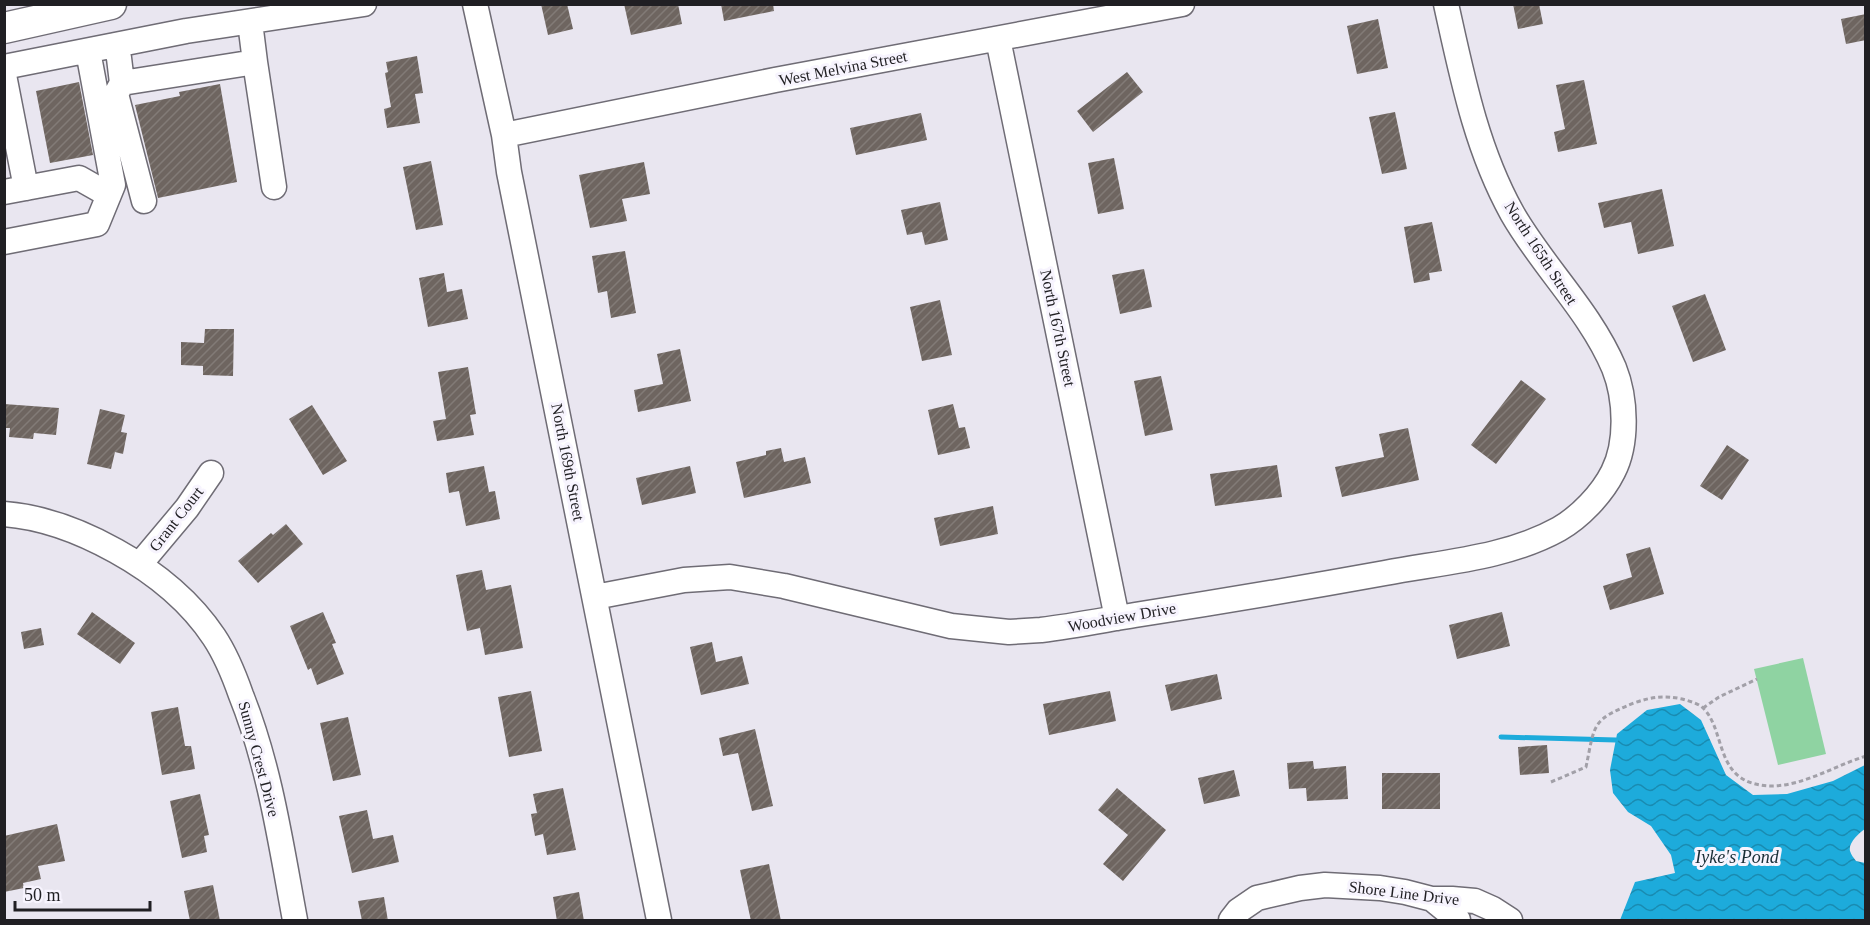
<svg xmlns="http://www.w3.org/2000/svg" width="1870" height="925" viewBox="0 0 1870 925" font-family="'Times New Roman',serif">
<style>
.green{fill:#8fd3a2}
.water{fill:url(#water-waves)}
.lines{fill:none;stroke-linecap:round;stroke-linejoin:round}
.stream{stroke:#1dabdb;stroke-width:5}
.building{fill:url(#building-hatch)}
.minor-casing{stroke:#6f6c75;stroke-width:27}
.major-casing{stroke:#6f6c75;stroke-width:33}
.path{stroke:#a2a0a8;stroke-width:3;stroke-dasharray:4.5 3;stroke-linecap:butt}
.minor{stroke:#fff;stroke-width:24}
.major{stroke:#fff;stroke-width:30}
.labels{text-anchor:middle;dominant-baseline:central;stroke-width:6;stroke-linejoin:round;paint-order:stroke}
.street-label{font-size:16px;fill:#201f23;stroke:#f7f4fe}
.water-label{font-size:18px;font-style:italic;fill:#192e37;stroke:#f7f4fe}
</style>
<defs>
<pattern id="water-waves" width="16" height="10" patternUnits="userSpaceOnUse" patternTransform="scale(1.5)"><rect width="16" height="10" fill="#1dabdb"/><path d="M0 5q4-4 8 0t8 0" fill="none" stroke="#198bb1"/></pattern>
<pattern id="building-hatch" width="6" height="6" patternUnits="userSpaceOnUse" patternTransform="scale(1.5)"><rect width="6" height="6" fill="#6e6560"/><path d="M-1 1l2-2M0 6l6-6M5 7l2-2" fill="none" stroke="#827b77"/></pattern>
</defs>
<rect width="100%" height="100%" fill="#e9e6f0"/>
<path class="green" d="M 1803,658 L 1826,754 L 1778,765 L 1754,669 Z"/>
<path class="water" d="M 1680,704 L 1701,720 L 1726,775 L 1753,795 L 1787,794 L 1833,781 L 1865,765 L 1865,829 C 1859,833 1848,843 1850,851 C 1851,855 1854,858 1856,861 L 1865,863 L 1865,920 L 1620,920 L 1635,882 L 1675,873 L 1671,855 L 1651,826 L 1628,812 L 1613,793 L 1610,770 L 1617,734 L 1647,710 Z"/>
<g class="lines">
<path class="stream" d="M 1501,737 L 1616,740"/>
</g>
<path class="building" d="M 541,4 L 567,4 L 573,29 L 548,35 Z
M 624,4 L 678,4 L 682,24 L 631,35 Z
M 721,4 L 773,4 L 774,11 L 724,21 Z
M 1513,4 L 1539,4 L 1543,24 L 1518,29 Z
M 1866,14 L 1866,40 L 1846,44 L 1841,19 Z
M 1378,19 L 1388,68 L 1357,74 L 1347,26 Z
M 417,56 L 423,93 L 415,94 L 420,123 L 387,128 L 384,109 L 391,107 L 385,73 L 388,72 L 386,62 Z
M 1127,72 L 1143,92 L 1093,132 L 1077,111 Z
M 1584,80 L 1597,144 L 1558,152 L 1554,132 L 1565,129 L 1556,85 Z
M 79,82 L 93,155 L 50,163 L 36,91 Z
M 220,84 L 237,182 L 158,198 L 135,105 L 180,96 L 179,92 Z
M 1395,112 L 1407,169 L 1382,174 L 1369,117 Z
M 921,113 L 927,140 L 856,155 L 850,128 Z
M 1114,158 L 1124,209 L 1098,214 L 1088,163 Z
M 431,161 L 443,225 L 416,230 L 403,167 Z
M 644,162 L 650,194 L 622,199 L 627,221 L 590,228 L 579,175 Z
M 1662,189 L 1674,246 L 1638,254 L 1631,222 L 1604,228 L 1598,203 Z
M 940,202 L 948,240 L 925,245 L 922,232 L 907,235 L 901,210 Z
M 1432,222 L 1442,271 L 1429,273 L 1430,280 L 1414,283 L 1404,227 Z
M 625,251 L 636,313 L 611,318 L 607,291 L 598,293 L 592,256 Z
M 1144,269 L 1152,307 L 1120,314 L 1112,275 Z
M 444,273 L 447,292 L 462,289 L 468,319 L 428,327 L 419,278 Z
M 1705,294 L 1726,350 L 1693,362 L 1672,306 Z
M 940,300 L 952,355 L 922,361 L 910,307 Z
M 205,329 L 234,329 L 233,376 L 203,375 L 203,366 L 181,365 L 181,342 L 204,343 Z
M 680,349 L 691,401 L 638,412 L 634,390 L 663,384 L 657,354 Z
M 468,367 L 476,414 L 470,415 L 474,435 L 437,441 L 433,421 L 446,419 L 438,372 Z
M 1161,376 L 1173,430 L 1145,436 L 1134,381 Z
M 1521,380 L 1546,399 L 1496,464 L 1471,445 Z
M 4,404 L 59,408 L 56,435 L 34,433 L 33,439 L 9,437 L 10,428 L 4,428 Z
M 953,404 L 959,428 L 965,427 L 970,448 L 938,455 L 928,410 Z
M 312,405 L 347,461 L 323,475 L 289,419 Z
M 100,409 L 125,415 L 121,432 L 127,433 L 123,454 L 115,452 L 111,469 L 87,464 Z
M 1408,428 L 1419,480 L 1342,497 L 1335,467 L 1384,457 L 1379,434 Z
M 1727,445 L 1749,460 L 1722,500 L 1700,486 Z
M 781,448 L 784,462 L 805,457 L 811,483 L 744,498 L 736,462 L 766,455 L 766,451 Z
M 1277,465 L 1282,497 L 1215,506 L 1210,474 Z
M 484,466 L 489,492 L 495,491 L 500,519 L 466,526 L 459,491 L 449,493 L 446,473 Z
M 690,466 L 696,493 L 642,505 L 636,478 Z
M 993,506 L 998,534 L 940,546 L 934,518 Z
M 286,524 L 303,544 L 258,583 L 238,561 L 271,533 L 273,535 Z
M 1650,547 L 1664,594 L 1610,610 L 1603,586 L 1632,577 L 1626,554 Z
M 482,570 L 486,590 L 511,585 L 523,648 L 485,655 L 480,628 L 467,631 L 456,575 Z
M 92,612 L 135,643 L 120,664 L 77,634 Z
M 323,612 L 336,643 L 332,644 L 344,674 L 317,685 L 311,668 L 308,670 L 290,626 Z
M 1502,612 L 1510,646 L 1457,659 L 1449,625 Z
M 41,628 L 44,645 L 24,649 L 21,632 Z
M 712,642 L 716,662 L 742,656 L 749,684 L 701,695 L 690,647 Z
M 1217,674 L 1222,699 L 1171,711 L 1165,685 Z
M 531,691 L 542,751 L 509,757 L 498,697 Z
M 1110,691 L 1116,721 L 1049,735 L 1043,704 Z
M 178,707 L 185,746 L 191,746 L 195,769 L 162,775 L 151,712 Z
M 348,717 L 361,775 L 333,781 L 320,723 Z
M 755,729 L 773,806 L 752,811 L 738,753 L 723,756 L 719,738 Z
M 1547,745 L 1549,773 L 1520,775 L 1518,747 Z
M 1313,761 L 1314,769 L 1346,766 L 1348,799 L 1307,801 L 1306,788 L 1289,789 L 1287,763 Z
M 1234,770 L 1240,796 L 1204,804 L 1198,778 Z
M 1382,773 L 1440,773 L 1440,809 L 1382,809 Z
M 563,788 L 576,850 L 547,855 L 543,834 L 535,836 L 531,814 L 537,813 L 533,794 Z
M 1117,788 L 1166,830 L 1123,881 L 1103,864 L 1128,835 L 1098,810 Z
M 200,794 L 209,835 L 204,836 L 207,852 L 182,858 L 170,801 Z
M 367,810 L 373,839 L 393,835 L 399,862 L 352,873 L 339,816 Z
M 57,824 L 65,861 L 38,866 L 41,879 L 23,883 L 24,888 L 4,892 L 4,836 Z
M 769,864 L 781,921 L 751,921 L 740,870 Z
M 213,885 L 220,921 L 190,921 L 184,891 Z
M 579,892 L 584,921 L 557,921 L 553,897 Z
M 384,897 L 388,921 L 362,921 L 358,901 Z"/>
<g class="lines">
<defs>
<path id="minor" d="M 475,4 L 504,135 L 509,172 L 659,920
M 998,39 L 1117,618
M 115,45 L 119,58 L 122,83 L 255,62 L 250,22
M 255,62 L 274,187
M 4,67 L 186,31 L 364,4
M 4,75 L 26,188
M 122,83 L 116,94 L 144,201
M 504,135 L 775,80 L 1182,4
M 4,192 L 79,178 L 109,195
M 4,242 L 97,224 L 113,185 L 88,51
M 4,514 C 43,517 82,532 116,551 C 154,572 190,601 214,637 C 226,655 234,675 241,695 C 270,767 281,845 295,920
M 140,564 L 187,508 L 211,473
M 595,597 L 684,580 L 730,577 L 784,586 L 951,626 L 1009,632 L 1041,630 C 1073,626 1104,620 1135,615 C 1219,602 1302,588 1385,573 C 1443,562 1507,558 1559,529 C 1580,517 1602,494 1613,472 C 1628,443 1626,398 1614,368 C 1590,311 1542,266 1512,213 C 1476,148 1462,76 1446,4
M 1432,899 L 1458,920
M 1231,920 L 1238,911 L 1257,898 L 1300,888 L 1325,885 L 1380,888 L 1405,892 L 1432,899 L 1452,899 L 1475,901 L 1493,909 L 1510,920"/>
<path id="major" d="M 4,28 L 111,4"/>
</defs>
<use href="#minor" class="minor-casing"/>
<use href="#major" class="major-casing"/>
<path class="path" d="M 1703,708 L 1719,697 L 1757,679
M 1551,782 L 1586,767 C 1595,724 1591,720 1634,703 C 1651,697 1664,695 1682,699 C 1689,701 1698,703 1703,708 C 1724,728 1716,772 1752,783 C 1790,795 1830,767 1866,756"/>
<use href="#minor" class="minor"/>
<use href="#major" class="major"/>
</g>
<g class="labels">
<g class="street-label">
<text transform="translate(843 68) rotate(-11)">West Melvina Street</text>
<text transform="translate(1541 253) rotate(57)">North 165th Street</text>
<text transform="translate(1058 328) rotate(78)">North 167th Street</text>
<text transform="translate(568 462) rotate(79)">North 169th Street</text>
<text transform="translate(176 519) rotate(-52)">Grant Court</text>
<text transform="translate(1122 617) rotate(-10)">Woodview Drive</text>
<text transform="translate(259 759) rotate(75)">Sunny Crest Drive</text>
<text transform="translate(1404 893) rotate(7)">Shore Line Drive</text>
</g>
<g class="water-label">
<text x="1737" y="857">Iyke's Pond</text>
</g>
</g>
<rect width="1870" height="925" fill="none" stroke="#201f23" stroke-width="12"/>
<path d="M15 901v9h135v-9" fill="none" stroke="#201f23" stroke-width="3"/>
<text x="24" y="901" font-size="18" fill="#201f23" stroke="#f7f4fe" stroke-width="4.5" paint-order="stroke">50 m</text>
</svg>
